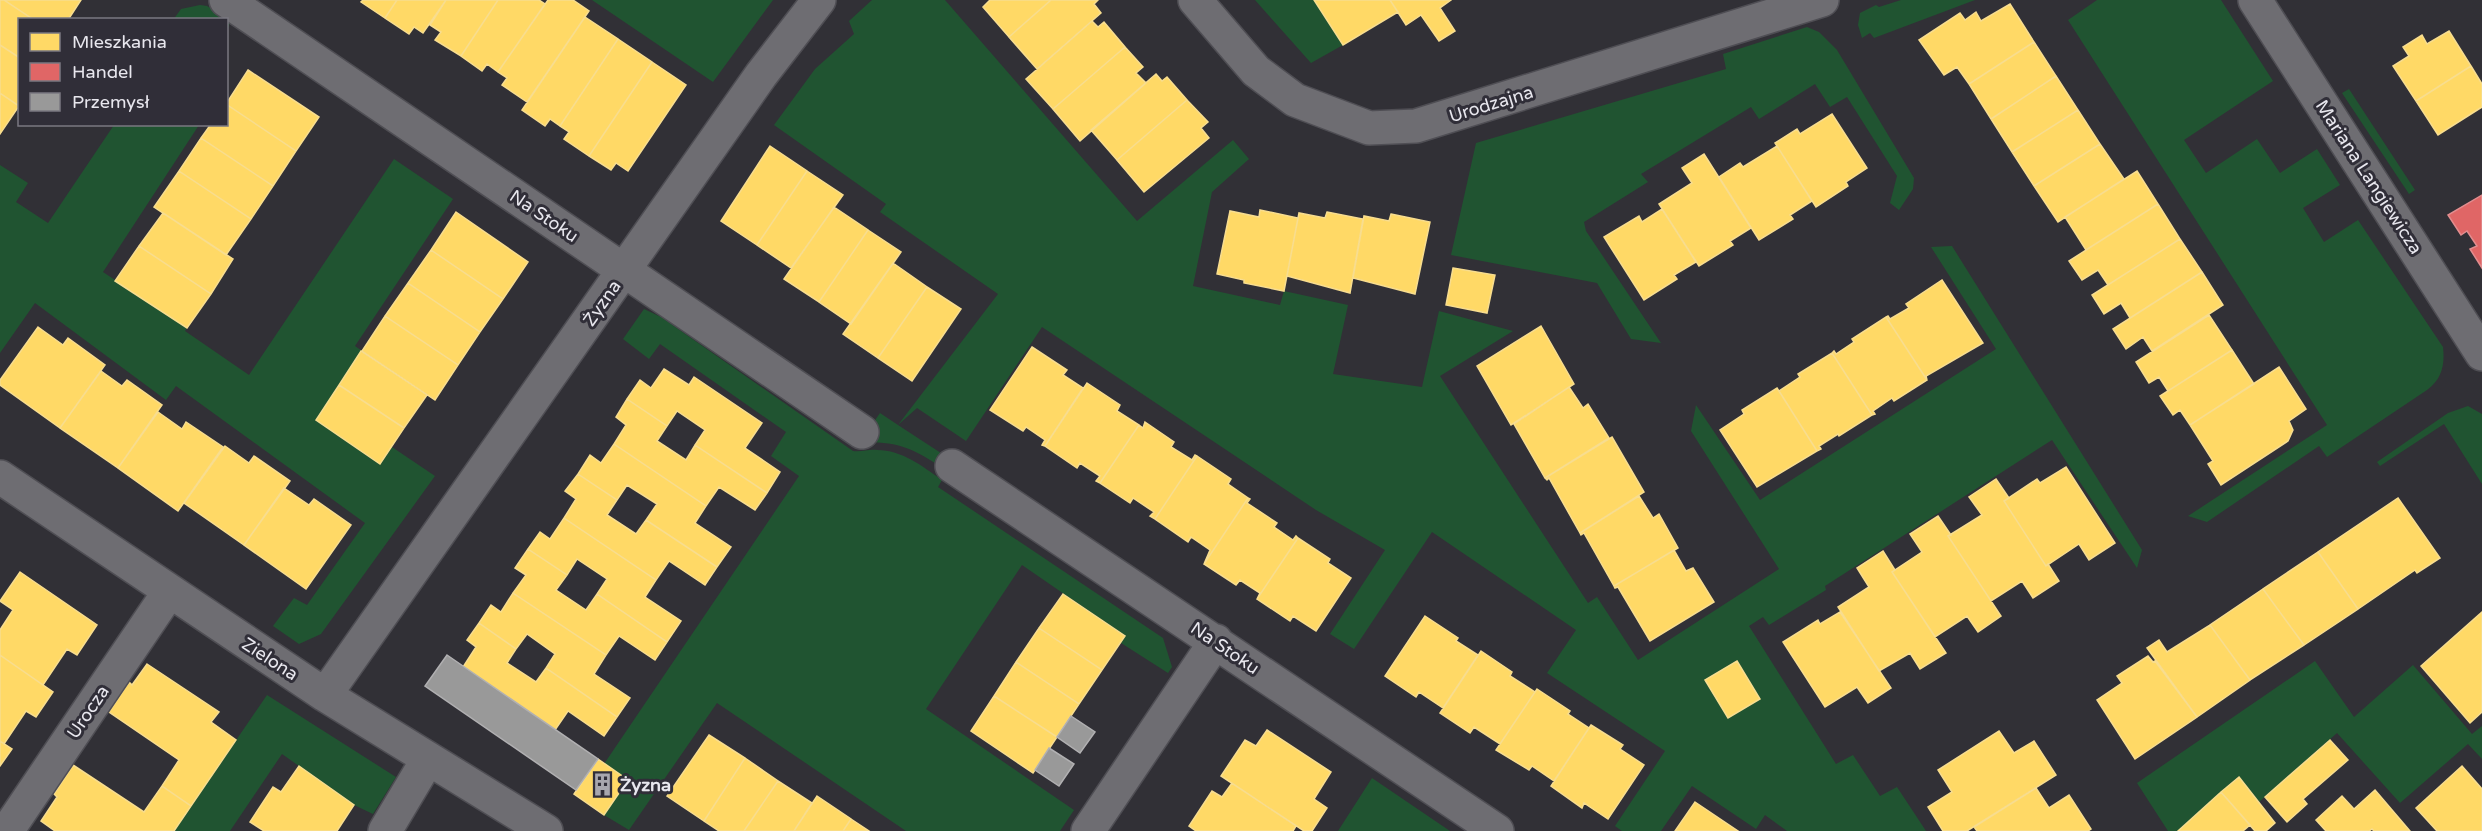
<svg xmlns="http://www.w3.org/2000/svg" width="2482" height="831" viewBox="0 0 2482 831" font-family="'Varela Round',sans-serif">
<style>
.green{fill:#205431}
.homes{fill:#ffd966;stroke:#f8dd8f;stroke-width:1.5}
.shops{fill:#e06666;stroke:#e28d8f;stroke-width:1.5}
.industry{fill:#999;stroke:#b1b0b2;stroke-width:1.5}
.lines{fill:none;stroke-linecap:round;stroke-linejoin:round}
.minor-casing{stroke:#4f4e54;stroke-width:36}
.minor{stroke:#6e6d72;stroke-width:33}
.labels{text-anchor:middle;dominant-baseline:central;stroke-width:6;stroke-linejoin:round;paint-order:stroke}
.street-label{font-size:18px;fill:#e8e7ee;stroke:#302e38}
.poi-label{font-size:18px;font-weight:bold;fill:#e8e7ee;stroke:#302e38;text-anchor:start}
</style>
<rect width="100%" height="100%" fill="#313036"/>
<path class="green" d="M 592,0 L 773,0 L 713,82 Z
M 872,0 L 945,0 L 1137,221 L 1233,140 L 1249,159 L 1212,192 L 1193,286 L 1280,305 L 1284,291 L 1348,305 L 1333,374 L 1422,387 L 1439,311 L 1513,331 L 1440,376 L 1588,603 L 1597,597 L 1638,660 L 1779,569 L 1691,431 L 1696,405 L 1760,500 L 1996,349 L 1931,247 L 1952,246 L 2142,550 L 2137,568 L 2052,440 L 1825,586 L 1826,590 L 1769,625 L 1763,617 L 1749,626 L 1836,764 L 1853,755 L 1880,796 L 1897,787 L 1926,831 L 1787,831 L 1765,815 L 1756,829 L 1692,786 L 1661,831 L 1622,831 L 1615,826 L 1665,751 L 1547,673 L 1576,630 L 1432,532 L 1354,649 L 1330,634 L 1385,550 L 1316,510 L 1042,327 L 966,441 L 917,408 L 898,425 L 947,457 L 940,466 C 908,446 897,442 860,442 L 880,413 L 898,425 L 998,294 L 880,212 L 886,204 L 774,125 L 815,69 L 854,34 L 849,21 Z
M 1255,0 L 1314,0 L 1343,45 L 1311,63 Z
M 1901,0 L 1975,0 L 1874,38 L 1870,33 L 1862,38 L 1858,25 L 1860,13 L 1876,5 L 1879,7 Z
M 2097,0 L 2221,0 L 2273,81 L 2184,140 L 2206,173 L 2257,139 L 2280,173 L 2317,149 L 2340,185 L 2303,208 L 2324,242 L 2358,220 L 2443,347 C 2445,365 2442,379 2427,390 L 2327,457 L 2319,446 L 2207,522 L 2188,516 L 2327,425 L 2068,20 Z
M 200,5 L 207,6 L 231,20 L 227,31 L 226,20 L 173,20 L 181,9 Z
M 1807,27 L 1819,32 L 1837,50 L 1914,178 L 1913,189 L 1899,210 L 1890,203 L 1897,176 L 1847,97 L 1830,107 L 1815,84 L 1759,119 L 1751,107 L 1641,174 L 1648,182 L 1584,222 L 1586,231 L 1661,343 L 1631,339 L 1597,283 L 1451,255 L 1476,143 L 1726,69 L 1723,54 Z
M 2349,89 L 2415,190 L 2409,194 L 2342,93 Z
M 114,125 L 199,125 L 103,272 L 187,328 L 185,331 L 249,375 L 394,159 L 453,199 L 355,346 L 362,351 L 316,420 L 380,464 L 392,447 L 435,476 L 321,634 L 299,644 L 273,626 L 294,598 L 307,605 L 365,523 L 176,386 L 166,400 L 35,303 L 0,353 L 0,165 L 28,183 L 16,202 L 48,223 Z
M 644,309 L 661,317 L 853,451 C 862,452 869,449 877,450 C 902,450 922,466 942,480 L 938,487 L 1163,638 L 1172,667 L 1168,673 L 1121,643 L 1125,636 L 1022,565 L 926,709 L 1074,810 L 1060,831 L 906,831 L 717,703 L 629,830 L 604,815 L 604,764 L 799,476 L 771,456 L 786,432 L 660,344 L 649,359 L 623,339 Z
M 2468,406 L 2482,414 L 2482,484 L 2444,424 L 2380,466 L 2377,462 L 2448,413 Z
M 2315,661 L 2354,717 L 2413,665 L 2472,734 L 2482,726 L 2482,759 L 2468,744 L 2400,803 L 2337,733 L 2259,802 L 2238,777 L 2178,831 L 2168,831 L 2137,783 Z
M 267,695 L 396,777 L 373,814 L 354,805 L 282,754 L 230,831 L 174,831 Z
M 1372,778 L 1450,831 L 1338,831 Z"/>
<path class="homes" d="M 0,0 L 4,0 L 34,20 L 20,20 L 20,58 L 0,45 Z
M 4,0 L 81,0 L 68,20 L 34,20 Z
M 363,0 L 397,0 L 385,18 L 361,2 Z
M 397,0 L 446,0 L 423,33 L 414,27 L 409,34 L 385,18 Z
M 446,0 L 498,0 L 461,56 L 435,40 L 441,32 L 430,25 Z
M 498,0 L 539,0 L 545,4 L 498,72 L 487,64 L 482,71 L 461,56 Z
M 548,0 L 573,0 L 589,11 L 527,102 L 502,85 L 507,78 L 498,72 Z
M 990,0 L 1051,0 L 1009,37 L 983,7 Z
M 1051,0 L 1098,0 L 1094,4 L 1101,13 L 1037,69 L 1009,37 Z
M 1314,0 L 1390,0 L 1398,12 L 1343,45 Z
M 1390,0 L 1451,0 L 1440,8 L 1455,31 L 1439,41 L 1421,15 L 1406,25 Z
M 2010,4 L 2034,42 L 1969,84 L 1957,67 L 1944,75 L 1919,40 L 1960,13 L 1965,20 L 1976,12 L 1981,21 Z
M 585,17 L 618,39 L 560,126 L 550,119 L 545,126 L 522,110 Z
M 1092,21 L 1098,27 L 1104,22 L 1125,47 L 1053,109 L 1026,79 Z
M 2449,31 L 2471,66 L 2416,101 L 2393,66 L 2409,56 L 2403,47 L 2422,35 L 2427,44 Z
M 618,39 L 652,62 L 589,156 L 564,139 L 569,132 L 560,126 Z
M 2034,42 L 2056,76 L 1991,119 L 1969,84 Z
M 0,45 L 20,58 L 19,106 L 0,93 Z
M 1125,47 L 1143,67 L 1136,73 L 1146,83 L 1080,141 L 1053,109 Z
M 652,62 L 686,85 L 628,171 L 616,163 L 611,170 L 589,156 Z
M 2471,66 L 2482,84 L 2482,107 L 2438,135 L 2416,101 Z
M 248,70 L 319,117 L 296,151 L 226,104 Z
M 1156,74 L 1162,81 L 1167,77 L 1187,100 L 1117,160 L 1091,130 Z
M 2056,76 L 2078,110 L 2012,152 L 1991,119 Z
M 0,93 L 19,106 L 0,134 Z
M 1187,100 L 1208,122 L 1201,128 L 1209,138 L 1144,192 L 1117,160 Z
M 226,104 L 296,151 L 273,186 L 201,138 L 211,124 L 226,124 Z
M 2078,110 L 2100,144 L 2034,186 L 2012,152 Z
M 1832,114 L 1867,168 L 1846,182 L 1848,186 L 1816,207 L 1775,143 L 1797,129 L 1800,134 Z
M 201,138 L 273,186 L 251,219 L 179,171 Z
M 2100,144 L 2124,179 L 2058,222 L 2034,186 Z
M 770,146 L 807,171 L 757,245 L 721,221 Z
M 1777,146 L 1812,201 L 1790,215 L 1793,219 L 1759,240 L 1719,177 L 1740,163 L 1743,167 Z
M 1704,154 L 1751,228 L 1730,241 L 1733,245 L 1699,266 L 1659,204 L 1692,183 L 1682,168 Z
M 179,171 L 251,219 L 226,255 L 154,207 Z
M 807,171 L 843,195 L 791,268 L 757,245 Z
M 2137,171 L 2158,204 L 2086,250 L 2065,217 Z
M 2158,204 L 2180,239 L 2108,285 L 2098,270 L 2082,280 L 2069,261 Z
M 834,207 L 868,230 L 819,302 L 784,279 Z
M 1662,209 L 1696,262 L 1674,275 L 1677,279 L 1644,300 L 1604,237 L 1639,216 L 1642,222 Z
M 1260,210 L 1298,218 L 1284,291 L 1244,283 L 1244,280 L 1217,274 L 1230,211 L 1259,217 Z
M 456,212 L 528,262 L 503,299 L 431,250 Z
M 1327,212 L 1363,219 L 1350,293 L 1287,276 L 1299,213 L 1325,218 Z
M 163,213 L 233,259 L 211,294 L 139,246 Z
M 1391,214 L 1430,222 L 1415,294 L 1353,278 L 1364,216 L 1389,221 Z
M 868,230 L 901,252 L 851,324 L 819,302 Z
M 2180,239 L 2202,272 L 2130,318 L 2121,303 L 2104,314 L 2092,295 Z
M 139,246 L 211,294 L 187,328 L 115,281 Z
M 431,250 L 503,299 L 480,332 L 408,283 Z
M 893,263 L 927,287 L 878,358 L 843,334 Z
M 1453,268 L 1495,275 L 1487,313 L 1446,305 Z
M 2202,272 L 2223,305 L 2152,351 L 2143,337 L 2126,349 L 2113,329 Z
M 1942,280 L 1983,343 L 1926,376 L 1927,380 L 1886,317 L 1888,316 L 1890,319 L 1909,308 L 1906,304 Z
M 408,283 L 480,332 L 458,365 L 385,316 Z
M 927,287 L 961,309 L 912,381 L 878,358 Z
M 2209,315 L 2232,350 L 2168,391 L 2159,377 L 2149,383 L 2136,362 Z
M 385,316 L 458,365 L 435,400 L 362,351 Z
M 1886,317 L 1927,380 L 1894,401 L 1892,398 L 1873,411 L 1875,414 L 1872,415 L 1832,353 L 1834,351 L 1836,354 L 1854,342 L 1852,339 Z
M 1541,326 L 1574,384 L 1511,425 L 1477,366 Z
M 38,327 L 63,345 L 68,338 L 105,365 L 60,428 L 0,385 L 0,380 Z
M 1032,347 L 1067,370 L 1063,375 L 1083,388 L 1045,446 L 1042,445 L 1045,440 L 1026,427 L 1023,431 L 990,410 Z
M 2232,350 L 2254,384 L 2190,425 L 2180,410 L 2173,415 L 2160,396 Z
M 361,351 L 427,395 L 404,428 L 339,385 Z
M 1832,353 L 1872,415 L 1839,436 L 1838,434 L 1819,446 L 1821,449 L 1817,451 L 1779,391 L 1800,377 L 1798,374 Z
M 2279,367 L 2306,409 L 2289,421 L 2293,430 L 2288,441 L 2221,485 L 2208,464 L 2213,461 L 2190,425 Z
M 664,369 L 689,385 L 694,377 L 762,423 L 745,448 L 780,472 L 767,493 L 695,445 L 705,430 L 677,411 L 667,426 L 627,399 L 640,380 L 651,388 Z
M 101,371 L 122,386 L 127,380 L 162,405 L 118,468 L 60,428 Z
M 1087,383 L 1120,405 L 1117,411 L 1139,425 L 1100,483 L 1096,481 L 1100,476 L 1080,463 L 1077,468 L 1045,446 Z
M 339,385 L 404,428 L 380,464 L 316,420 Z
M 1569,387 L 1583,408 L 1588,404 L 1609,438 L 1545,478 L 1514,424 Z
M 1777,388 L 1817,451 L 1757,487 L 1720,430 L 1744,414 L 1742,410 Z
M 627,399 L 667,426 L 657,441 L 686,460 L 695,445 L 767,493 L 755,510 L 719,487 L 706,506 L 614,444 L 626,425 L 616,417 Z
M 158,412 L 182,429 L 186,422 L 223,447 L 178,511 L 118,468 Z
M 1145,422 L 1174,442 L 1171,447 L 1192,460 L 1195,455 L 1197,456 L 1155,519 L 1150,516 L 1154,512 L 1133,498 L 1130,503 L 1100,483 L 1139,425 L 1143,428 Z
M 1612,437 L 1644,492 L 1580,533 L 1549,478 L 1547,480 L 1545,478 Z
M 614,444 L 706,506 L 695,523 L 731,547 L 717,567 L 646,520 L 657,504 L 627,485 L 617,500 L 578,474 L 590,455 L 601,463 Z
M 225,446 L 249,463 L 254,456 L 290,481 L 244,545 L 184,503 Z
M 1197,456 L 1231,479 L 1228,484 L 1248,498 L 1204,564 L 1210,550 L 1191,537 L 1188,542 L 1155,519 Z
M 2066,467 L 2115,543 L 2089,560 L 2079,544 L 2046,566 L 2004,501 L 2037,479 L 2040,483 Z
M 578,474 L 617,500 L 607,515 L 636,534 L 646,520 L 717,567 L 705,585 L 669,561 L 656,580 L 564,518 L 576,499 L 565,491 Z
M 1996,479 L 2009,498 L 2004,501 L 2046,566 L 2048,564 L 2059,581 L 2033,598 L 2022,581 L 1991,601 L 1948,536 L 1982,515 L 1969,497 Z
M 284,488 L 309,505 L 314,499 L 351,525 L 306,589 L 244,545 Z
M 1639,496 L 1653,518 L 1659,514 L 1678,548 L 1614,586 L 1584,533 L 1581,535 L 1580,533 Z
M 1248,498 L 1250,499 L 1247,503 L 1277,523 L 1274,527 L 1293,540 L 1296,536 L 1298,538 L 1257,599 L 1260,593 L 1240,580 L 1236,585 L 1204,564 Z
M 2398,498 L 2440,558 L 2417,573 L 2415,570 L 2358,609 L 2318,552 Z
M 1938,516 L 1951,535 L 1948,536 L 2001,616 L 1978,632 L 1967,616 L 1935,637 L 1892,572 L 1922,552 L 1910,534 Z
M 564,518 L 656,580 L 645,597 L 681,621 L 667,642 L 597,594 L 607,579 L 577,559 L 567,575 L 528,549 L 540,532 L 550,539 Z
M 1298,538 L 1330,559 L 1328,563 L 1351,578 L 1316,631 L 1293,616 L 1290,621 L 1257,599 Z
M 528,549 L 567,575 L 556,590 L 586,610 L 597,594 L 667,642 L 655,660 L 619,636 L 606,655 L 513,593 L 526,575 L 515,568 Z
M 1674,550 L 1686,571 L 1693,568 L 1714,602 L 1650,641 L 1618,587 L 1615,588 L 1614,586 Z
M 1883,551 L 1895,570 L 1892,572 L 1946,653 L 1920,669 L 1910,653 L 1879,671 L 1838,607 L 1869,587 L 1857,568 Z
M 2318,552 L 2358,609 L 2304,645 L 2263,589 Z
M 20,572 L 97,625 L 77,655 L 67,649 L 43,685 L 0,655 L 0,630 L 13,610 L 0,601 Z
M 2263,589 L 2304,645 L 2250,680 L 2210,625 Z
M 513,593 L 606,655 L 594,674 L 630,698 L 617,717 L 546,668 L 555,654 L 527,634 L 516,649 L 479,623 L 491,605 L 501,612 Z
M 1063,594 L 1125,636 L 1102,670 L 1039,628 Z
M 1840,612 L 1891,688 L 1868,703 L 1857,687 L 1825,707 L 1783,642 L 1818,620 L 1820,624 Z
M 2482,612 L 2482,712 L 2470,723 L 2421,666 Z
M 1425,616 L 1458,638 L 1456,641 L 1478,655 L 1443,708 L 1419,692 L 1416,697 L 1385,676 Z
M 479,623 L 516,649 L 507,663 L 536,682 L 546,668 L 617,717 L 604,736 L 568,711 L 555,730 L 463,667 L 476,647 L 467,640 Z
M 2210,625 L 2250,680 L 2197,717 L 2147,648 L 2159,640 L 2167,652 Z
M 1039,628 L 1102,670 L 1079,704 L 1016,662 Z
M 1481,651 L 1512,672 L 1510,676 L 1535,692 L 1500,744 L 1474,727 L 1470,733 L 1440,713 Z
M 0,655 L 53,692 L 36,717 L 26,711 L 4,744 L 0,741 Z
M 2148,656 L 2153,662 L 2155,661 L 2197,717 L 2135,759 L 2097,700 L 2122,683 L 2117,676 Z
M 1737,661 L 1760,699 L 1728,718 L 1705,680 Z
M 1016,662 L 1079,704 L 1057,737 L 994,696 Z
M 147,664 L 219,712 L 211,722 L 236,740 L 191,806 L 162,786 L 179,760 L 109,712 L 129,682 L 132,685 Z
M 1537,689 L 1570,711 L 1568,714 L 1589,728 L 1554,781 L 1532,766 L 1529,770 L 1496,750 Z
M 994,696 L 1057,737 L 1033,773 L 971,731 Z
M 1591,725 L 1623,745 L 1620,749 L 1644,765 L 1608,819 L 1584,803 L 1582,808 L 1551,786 Z
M 1267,730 L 1331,772 L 1314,799 L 1327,808 L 1312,831 L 1304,831 L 1221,776 L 1245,740 L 1256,746 Z
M 1999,731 L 2014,753 L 2034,741 L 2056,775 L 1967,831 L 1943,831 L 1928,807 L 1952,792 L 1938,770 Z
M 709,735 L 745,758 L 704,821 L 667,796 Z
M 2330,740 L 2348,760 L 2303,799 L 2307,804 L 2287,822 L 2265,797 Z
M 0,741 L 12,749 L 0,766 Z
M 745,758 L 778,781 L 744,831 L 719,831 L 704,821 Z
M 598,759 L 628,780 L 604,815 L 574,794 Z
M 73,765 L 144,812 L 162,786 L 191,806 L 174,831 L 55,831 L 41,821 L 57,797 L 54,794 Z
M 299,766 L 354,805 L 337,831 L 264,831 L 250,822 L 273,787 L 281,792 Z
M 2462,766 L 2482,789 L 2482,831 L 2437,831 L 2416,808 Z
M 2239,777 L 2275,823 L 2266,831 L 2255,831 L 2221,792 Z
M 778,781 L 812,803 L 794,831 L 744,831 Z
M 1232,783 L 1296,826 L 1293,831 L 1196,831 L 1189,826 L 1212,791 L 1222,797 Z
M 2036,788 L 2049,808 L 2069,795 L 2091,829 L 2088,831 L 1977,831 L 1974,827 Z
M 2375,790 L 2410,831 L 2374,831 L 2372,829 L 2369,831 L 2326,831 L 2316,820 L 2342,796 L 2354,809 Z
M 2221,792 L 2250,825 L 2243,831 L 2178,831 Z
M 817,796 L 851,819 L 843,831 L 794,831 Z
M 1695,802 L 1738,831 L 1675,831 Z
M 851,819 L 869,831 L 843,831 Z"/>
<path class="shops" d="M 2482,195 L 2482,268 L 2470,249 L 2477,246 L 2467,231 L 2461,235 L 2448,215 Z"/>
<path class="industry" d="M 447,655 L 598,759 L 576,790 L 425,686 Z
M 1071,716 L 1095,732 L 1080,753 L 1057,737 Z
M 1049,748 L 1074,764 L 1059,786 L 1035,770 Z"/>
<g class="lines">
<defs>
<path id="minor" d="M 226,0 L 862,432
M 1195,0 L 1256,71 L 1295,100 L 1369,128 L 1416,126 L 1822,0
M 2255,0 L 2482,354
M 952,466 L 1497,831
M 0,477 L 325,695 L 546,831
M 325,695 L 761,75 L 819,0
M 7,831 L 169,592
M 385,831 L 428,759
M 1088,831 L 1216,641"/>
</defs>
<use href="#minor" class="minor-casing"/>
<use href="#minor" class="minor"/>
</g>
<defs>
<symbol id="building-bare" viewBox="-9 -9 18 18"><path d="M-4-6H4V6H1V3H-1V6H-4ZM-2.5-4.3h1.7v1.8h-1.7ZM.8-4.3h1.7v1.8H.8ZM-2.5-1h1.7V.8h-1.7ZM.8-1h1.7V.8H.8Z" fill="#a8a7ae" stroke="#302e38" stroke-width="2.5" paint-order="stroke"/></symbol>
</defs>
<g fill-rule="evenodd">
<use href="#building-bare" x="586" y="768" width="33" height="33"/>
</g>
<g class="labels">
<g class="street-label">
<text transform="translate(1491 104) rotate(-17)">Urodzajna</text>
<text transform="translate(2369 177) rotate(57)">Mariana Langiewicza</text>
<text transform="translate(544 216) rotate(34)">Na Stoku</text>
<text transform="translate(602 303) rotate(-55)">Żyzna</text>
<text transform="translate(1225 648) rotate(34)">Na Stoku</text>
<text transform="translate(270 659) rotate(33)">Zielona</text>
<text transform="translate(88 712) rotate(-56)">Urocza</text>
</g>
<g class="poi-label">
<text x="620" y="785">Żyzna</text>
</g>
</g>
<rect x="18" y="18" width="210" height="108" fill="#302e38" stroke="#7a7881" stroke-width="1.5"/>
<rect x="30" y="33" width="30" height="18" fill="#ffd966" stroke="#7a7881" stroke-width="1.5"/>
<text x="72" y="48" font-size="18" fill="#e8e7ee">Mieszkania</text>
<rect x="30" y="63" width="30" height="18" fill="#e06666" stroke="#7a7881" stroke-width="1.5"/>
<text x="72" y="78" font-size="18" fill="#e8e7ee">Handel</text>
<rect x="30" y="93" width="30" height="18" fill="#999999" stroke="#7a7881" stroke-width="1.5"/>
<text x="72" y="108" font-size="18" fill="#e8e7ee">Przemysł</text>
</svg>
